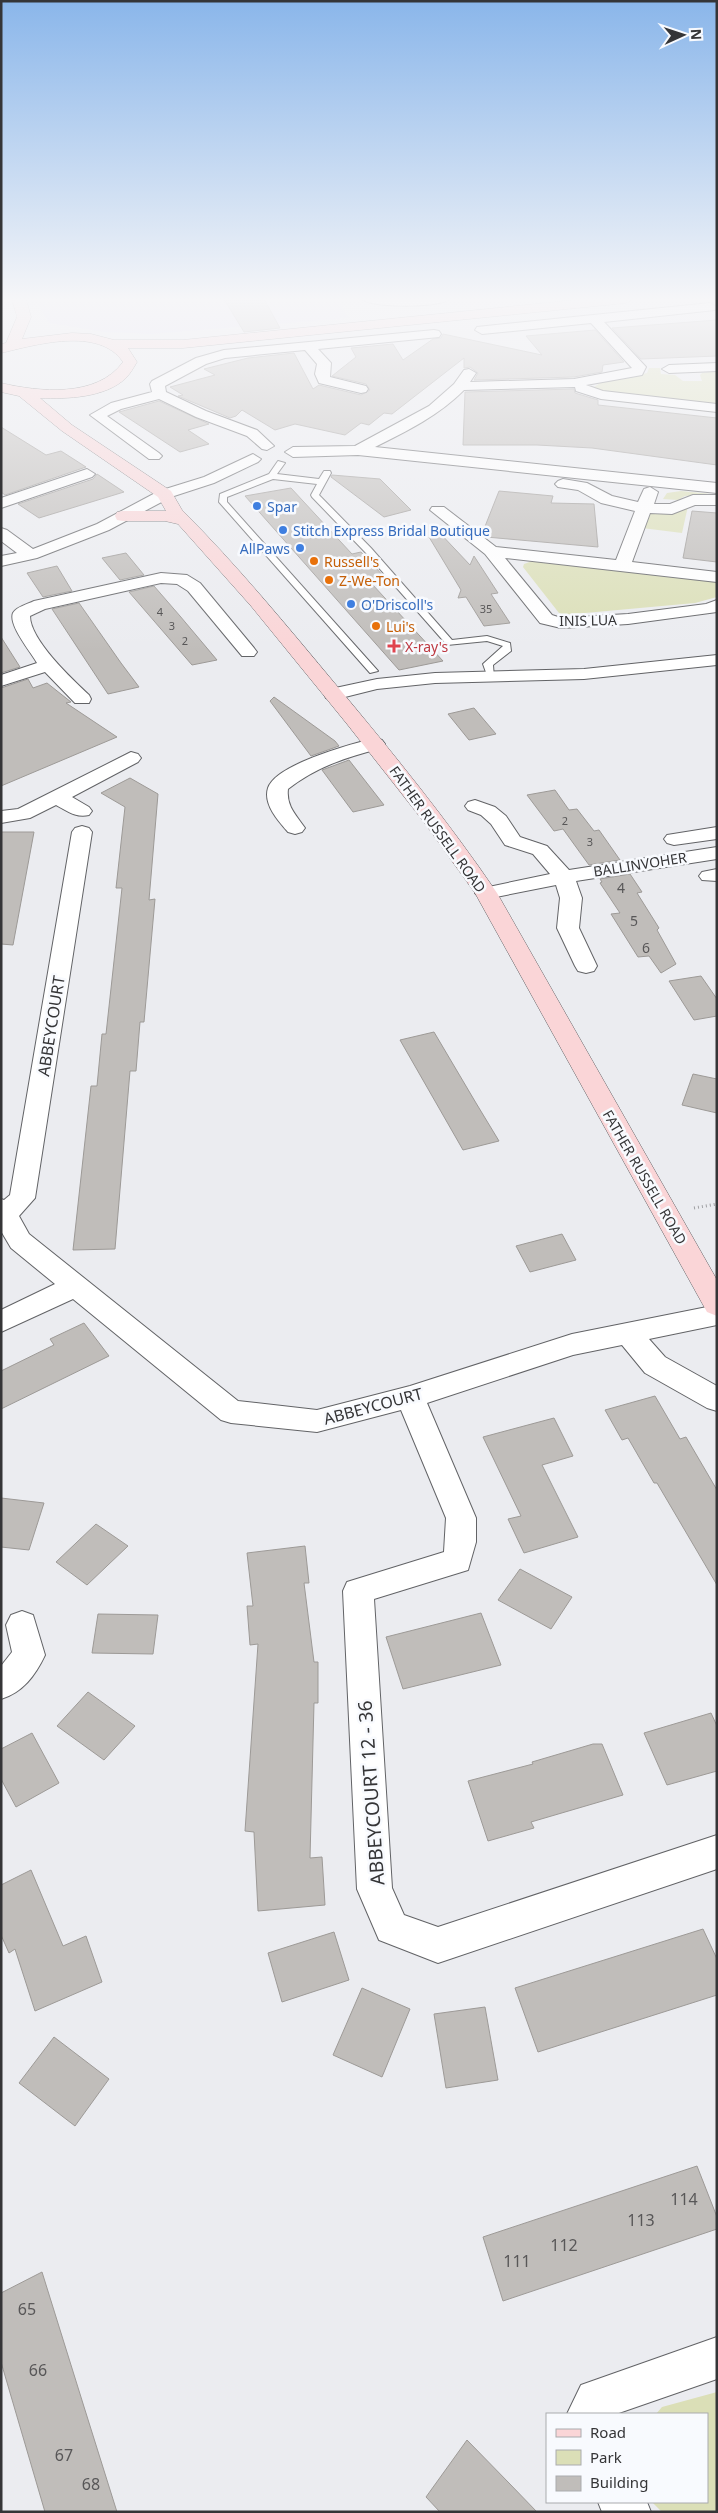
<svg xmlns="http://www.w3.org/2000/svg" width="718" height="2513" viewBox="0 0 718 2513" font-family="'Noto Sans',sans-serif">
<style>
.commercial{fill:#e3dff5}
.green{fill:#dbdfb7}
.building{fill:#c0bdba;stroke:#9d9a97}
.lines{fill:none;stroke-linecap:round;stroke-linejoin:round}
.lane-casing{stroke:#626366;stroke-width:2}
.street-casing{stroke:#626366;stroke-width:2}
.secondary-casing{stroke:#626366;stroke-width:1}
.path{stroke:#a0a1a4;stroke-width:3;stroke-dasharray:1 3;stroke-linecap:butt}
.lane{fill:#fff;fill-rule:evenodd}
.street{fill:#fff;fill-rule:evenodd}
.secondary{fill:#fad5d7;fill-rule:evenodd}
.shop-dot{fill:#3f7fe0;stroke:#f8fafe;stroke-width:2}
.food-dot{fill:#e8710a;stroke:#f8fafe;stroke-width:2}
.health-dot{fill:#e0444e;stroke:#f8fafe;stroke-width:2}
.labels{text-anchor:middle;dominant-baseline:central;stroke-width:5;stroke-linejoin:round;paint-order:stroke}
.far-number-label{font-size:11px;fill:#585758}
.far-shop-label{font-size:14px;fill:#366cbe;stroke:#f8fafe;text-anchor:start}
.far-food-label{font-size:14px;fill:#c56008;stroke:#f8fafe;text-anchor:start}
.far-street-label{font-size:14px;fill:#353537;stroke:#f8fafe}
.far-health-label{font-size:14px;fill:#be3a42;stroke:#f8fafe;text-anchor:start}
.number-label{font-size:14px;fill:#585758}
.street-label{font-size:16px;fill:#353537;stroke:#f8fafe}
.near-number-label{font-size:16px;fill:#585758}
.near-street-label{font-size:19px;fill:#353537;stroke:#f8fafe}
</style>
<rect width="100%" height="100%" fill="#ebecf0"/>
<path class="commercial" d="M 35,299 L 337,299 L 349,318 L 151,334 L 104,332 L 49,323 Z"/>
<path class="green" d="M 649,368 L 660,368 L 661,374 L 675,375 L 683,381 L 702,381 L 700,375 L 702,373 L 717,371 L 717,406 L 604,392 L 594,387 L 600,383 L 647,373 Z
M 681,491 L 711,494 L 685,496 L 678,500 L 663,499 L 667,493 Z
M 688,506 L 682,533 L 642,528 L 646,517 L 650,514 L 671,512 Z
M 538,559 L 717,582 L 717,597 L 695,603 L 563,615 L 559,613 L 523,567 L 524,564 Z
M 717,2392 L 717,2512 L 662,2512 L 652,2502 L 707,2502 L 707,2414 L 656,2414 L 662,2407 Z"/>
<path class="building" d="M 224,299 L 264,299 L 280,328 L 244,332 Z
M 717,320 L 717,356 L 641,359 L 612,328 Z
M 595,330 L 624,362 L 603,365 L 602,372 L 574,377 L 474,380 L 478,373 L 470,367 L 464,368 L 464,358 L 392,414 L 384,413 L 369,425 L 361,423 L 345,435 L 295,424 L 275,430 L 242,410 L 236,416 L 230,418 L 178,396 L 183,395 L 170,387 L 215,375 L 204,369 L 248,358 L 294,353 L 313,389 L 319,385 L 361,395 L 370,390 L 366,384 L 332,376 L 356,357 L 351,348 L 393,344 L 403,360 L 433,339 L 441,338 L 443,334 L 542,355 L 526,336 Z
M 574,389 L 575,393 L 598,400 L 598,405 L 717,418 L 717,465 L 592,448 L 537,445 L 463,445 L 465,392 Z
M 159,401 L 209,424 L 188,430 L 209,444 L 180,452 L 119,412 Z
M 1,427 L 46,455 L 61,451 L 86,467 L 5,495 L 1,492 Z
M 97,474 L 124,492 L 39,518 L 18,504 L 93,479 Z
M 332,475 L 380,479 L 411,510 L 384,517 L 331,477 Z
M 291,488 L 352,554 L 361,552 L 388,581 L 372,584 L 443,661 L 399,670 L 245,496 Z
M 499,491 L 553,496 L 551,503 L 594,504 L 598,547 L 486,537 L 482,534 Z
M 692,511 L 717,513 L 717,562 L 683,558 Z
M 437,530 L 470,565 L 474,556 L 498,593 L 491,594 L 510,623 L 484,626 L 466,597 L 458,598 L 461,590 L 429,537 Z
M 126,553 L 144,575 L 120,580 L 102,558 Z
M 57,566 L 72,591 L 43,597 L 27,573 Z
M 154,586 L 180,616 L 217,660 L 192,665 L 129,592 Z
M 79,603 L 121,663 L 139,687 L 108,694 L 52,609 Z
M 1,637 L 20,667 L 1,673 Z
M 28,679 L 33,688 L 47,683 L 71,702 L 66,703 L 117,737 L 1,786 L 1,688 Z
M 274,697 L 335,741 L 339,746 L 311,756 L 270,701 Z
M 474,708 L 496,734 L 469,740 L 448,714 Z
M 349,760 L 384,805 L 353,812 L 322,770 Z
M 130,778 L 158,794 L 149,900 L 155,899 L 144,1022 L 140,1022 L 136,1071 L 130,1071 L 115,1249 L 73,1250 L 91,1086 L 97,1086 L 102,1034 L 106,1034 L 122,888 L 116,888 L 125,807 L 101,793 Z
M 555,790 L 569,810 L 577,809 L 594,831 L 599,830 L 620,860 L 589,865 L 563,829 L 554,831 L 527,795 Z
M 1,832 L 34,832 L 13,945 L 1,944 Z
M 630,874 L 642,892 L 637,893 L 659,928 L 657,930 L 676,964 L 661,973 L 649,956 L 638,957 L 611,914 L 620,913 L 600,883 L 602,882 L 600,879 Z
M 701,976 L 717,999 L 717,1016 L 694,1020 L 669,981 Z
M 434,1032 L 476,1103 L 499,1141 L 463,1150 L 400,1040 Z
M 693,1074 L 717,1079 L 717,1113 L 682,1105 Z
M 562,1234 L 576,1260 L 530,1272 L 516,1246 Z
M 84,1323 L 109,1356 L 1,1409 L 1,1371 L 54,1345 L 50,1339 Z
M 655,1396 L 680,1439 L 686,1437 L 717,1490 L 717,1585 L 657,1483 L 654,1483 L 628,1438 L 622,1440 L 605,1410 Z
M 554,1418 L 573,1456 L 542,1465 L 578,1537 L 524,1553 L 508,1519 L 521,1516 L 483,1437 Z
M 1,1498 L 44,1503 L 29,1550 L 1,1547 Z
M 96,1524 L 128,1546 L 87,1585 L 56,1562 Z
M 305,1546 L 309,1583 L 304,1583 L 314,1662 L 318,1662 L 318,1703 L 314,1703 L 310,1858 L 322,1857 L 325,1905 L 258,1911 L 254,1832 L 245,1831 L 258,1644 L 250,1645 L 247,1606 L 253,1606 L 247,1553 Z
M 520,1569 L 572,1597 L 551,1629 L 498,1600 Z
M 481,1613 L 501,1665 L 403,1689 L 386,1637 Z
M 98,1614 L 158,1615 L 153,1654 L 92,1653 Z
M 88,1692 L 135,1726 L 104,1760 L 57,1726 Z
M 711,1713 L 717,1726 L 717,1771 L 667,1785 L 644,1733 Z
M 32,1733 L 59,1783 L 16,1807 L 1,1779 L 1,1749 Z
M 593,1744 L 602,1744 L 623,1795 L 531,1822 L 534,1828 L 488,1841 L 468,1781 L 533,1764 L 532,1762 Z
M 31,1870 L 63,1946 L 86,1936 L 102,1982 L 35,2011 L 15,1949 L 9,1953 L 1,1935 L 1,1885 Z
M 703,1929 L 717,1959 L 717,1995 L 538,2052 L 515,1988 Z
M 334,1932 L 349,1980 L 282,2002 L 268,1953 Z
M 362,1988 L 410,2009 L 382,2077 L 333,2055 Z
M 485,2007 L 498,2080 L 446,2088 L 434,2014 Z
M 54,2037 L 109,2079 L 75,2126 L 19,2083 Z
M 697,2166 L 717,2217 L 717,2229 L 503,2301 L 483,2237 Z
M 42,2272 L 85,2410 L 117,2512 L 45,2512 L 1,2362 L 1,2293 Z
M 467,2440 L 509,2483 L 537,2512 L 440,2512 L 426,2497 Z"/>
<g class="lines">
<defs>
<path id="lane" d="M 278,461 L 285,463 L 277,474 L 319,479 L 324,471 L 330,471 L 331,473 L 319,495 L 371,548 L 452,640 L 487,636 L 510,643 L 511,651 L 493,665 L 494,678 L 488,678 L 483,664 L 503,646 L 487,641 L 447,645 L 365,552 L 312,497 L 311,495 L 317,484 L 273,479 L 227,497 L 227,502 L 378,671 L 370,673 L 219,502 L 220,494 L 269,474 Z"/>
<path id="street" d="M 362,299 L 449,299 C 442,308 369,308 362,299 Z
M 710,303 L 717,307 L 715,310 L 604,322 L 646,367 L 642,375 L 586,385 L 603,391 L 717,404 L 717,412 L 601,399 L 576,391 L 575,387 L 464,390 C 438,416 407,431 375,447 L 717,483 L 717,493 L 358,455 L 293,457 L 285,452 L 293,447 L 355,446 L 429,406 L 454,384 L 464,370 L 469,369 L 476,373 L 470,382 L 574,379 L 632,368 L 591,323 L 482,334 L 475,330 L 477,327 Z
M 434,330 L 439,331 L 441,334 L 439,337 L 318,349 L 331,363 L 330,377 L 366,386 L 368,389 L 366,392 L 361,393 L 319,383 L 315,374 L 317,364 L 305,350 L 225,358 L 206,364 L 165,386 L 166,392 L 206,411 L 257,430 L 274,446 L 267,450 L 262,449 L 247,436 L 196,417 L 159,399 L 121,409 L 107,416 L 159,453 L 162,456 L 159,459 L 149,459 L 90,415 L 111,403 L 152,392 L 150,384 L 152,381 L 196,358 L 224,350 Z
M 717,363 L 717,371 L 669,373 L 662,369 L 669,365 Z
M 253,454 L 261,459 L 258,462 L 214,483 L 171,497 L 109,530 L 37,558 L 1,566 L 1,556 L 17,553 L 1,541 L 1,528 L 7,530 L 33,549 L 97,524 L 159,491 L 204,477 Z
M 87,469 L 95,474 L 92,477 L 1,508 L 1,498 Z
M 563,479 L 587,483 L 612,496 L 638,502 L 644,489 L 650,487 L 658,492 L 654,504 L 670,504 L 693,495 L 717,495 L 717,505 L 695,505 L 672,514 L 650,513 L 632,562 L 717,572 L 717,582 L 505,558 L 552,615 L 561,618 L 628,614 L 706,604 L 717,600 L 717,612 L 628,624 L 561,628 L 540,623 L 485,554 L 430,510 L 432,507 L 444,507 L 496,547 L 616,560 L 635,511 L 601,503 L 578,490 L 558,487 L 555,484 L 558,481 Z
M 161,573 L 187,575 L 200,583 L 254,648 L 257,652 L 254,656 L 242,656 L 188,591 L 177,584 L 161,583 L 45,609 L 30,616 C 30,640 72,679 89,695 L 91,699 L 89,703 L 75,703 L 45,672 L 1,686 L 1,675 L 37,663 C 31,652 8,625 13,613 C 16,607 28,604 34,601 Z
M 717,655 L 717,665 L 584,679 L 435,683 L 377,689 L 333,700 L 326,698 L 324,694 L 326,690 L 377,679 L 435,673 L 584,669 Z
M 375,738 L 382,740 L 385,744 L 382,748 C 347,757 316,767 288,789 C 286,806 296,815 305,828 L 302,832 L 295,834 L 288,832 C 278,821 263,804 268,788 C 276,764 352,744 375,738 Z
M 131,752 L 138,754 L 141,758 L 138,762 L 72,797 L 89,807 L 92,811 L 89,815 C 76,818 67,811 56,805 L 30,818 L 1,823 L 1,811 L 18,809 Z
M 475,800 L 495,807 L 506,816 L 520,837 L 547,846 L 569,870 L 717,847 L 717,859 L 576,881 L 582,898 L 579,928 L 597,966 L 594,971 L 586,973 L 578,971 L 575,966 L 557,928 L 560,898 L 556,885 L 486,899 L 479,897 L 475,893 L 479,889 L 550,874 L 533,854 L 505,845 L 491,824 L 481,815 L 468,810 L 465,806 L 468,802 Z
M 82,826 L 89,828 L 92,832 L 35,1198 L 19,1216 L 29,1234 L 238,1401 L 317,1410 L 410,1386 L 572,1334 L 717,1305 L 717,1325 L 649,1339 L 665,1357 L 717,1386 L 717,1411 L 707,1408 L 645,1373 L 622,1345 L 573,1355 L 427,1403 L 476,1518 L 476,1542 L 468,1570 L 374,1599 L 392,1888 L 404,1915 L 438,1927 L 717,1835 L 717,1869 L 438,1963 L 379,1940 L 357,1889 L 343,1591 L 347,1582 L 444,1552 L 446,1518 L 401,1410 L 317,1432 L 231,1423 L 221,1420 L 73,1299 L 1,1332 L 1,1310 L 55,1284 L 11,1248 L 1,1231 L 1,1199 L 4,1200 L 10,1195 L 72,832 L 75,828 Z
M 717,827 L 717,839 L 674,845 L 667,843 L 664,839 L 667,835 Z
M 717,869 L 717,881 L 702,880 L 699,876 L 702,872 Z
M 22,1611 L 33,1615 L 45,1655 C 35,1676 23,1692 1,1699 L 1,1666 L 12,1652 L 6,1625 L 11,1615 Z
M 717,2337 L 717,2379 L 616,2414 L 567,2414 L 581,2385 Z
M 598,2502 L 647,2502 L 651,2512 L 602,2512 Z"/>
<path id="secondary" d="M 12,299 L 26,299 L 31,317 L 22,339 L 72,333 L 91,334 L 114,340 L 183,340 L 585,299 L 633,299 L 626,303 L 183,348 L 128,348 L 137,362 C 134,367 130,374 126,378 C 105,398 67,399 40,398 L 72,425 L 171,491 L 182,510 C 237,565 287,626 337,686 C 393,753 448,821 497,893 L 717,1280 L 717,1316 L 707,1312 L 475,893 L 424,822 L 347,724 L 251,606 L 178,524 L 165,521 L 123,521 L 117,520 L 115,516 L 117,512 L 123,511 L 166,511 L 158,497 L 62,431 L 19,396 L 1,392 L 1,383 C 39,392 97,398 123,362 C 99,326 35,345 1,353 L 1,344 L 6,343 L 17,317 Z"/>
</defs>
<use href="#lane" class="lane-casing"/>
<use href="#street" class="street-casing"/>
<use href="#secondary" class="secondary-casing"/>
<path class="path" d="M 694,1208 L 717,1204"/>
<use href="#lane" class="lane"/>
<use href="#street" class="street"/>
<use href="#secondary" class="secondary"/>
</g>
<linearGradient id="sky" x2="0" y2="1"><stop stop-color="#8ab6ea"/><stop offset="0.46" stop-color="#f6f6f8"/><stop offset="1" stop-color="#f6f6f8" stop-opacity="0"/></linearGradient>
<rect width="718" height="651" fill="url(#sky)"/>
<g class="shop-dot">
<circle cx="257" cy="506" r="5"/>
<circle cx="283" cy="530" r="5"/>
<circle cx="300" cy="548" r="5"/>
<circle cx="351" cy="604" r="5"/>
</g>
<g class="food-dot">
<circle cx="314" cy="561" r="5"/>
<circle cx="329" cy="580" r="5"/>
<circle cx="376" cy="626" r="5"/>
</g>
<path class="health-dot" d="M391.5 638.5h5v5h5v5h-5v5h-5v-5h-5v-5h5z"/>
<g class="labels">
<g class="far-number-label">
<text x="486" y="608">35</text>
<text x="160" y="611">4</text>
<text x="172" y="625">3</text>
<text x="185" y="640">2</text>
<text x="565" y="820">2</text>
<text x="590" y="841">3</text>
</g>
<g class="far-shop-label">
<text x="267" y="506">Spar</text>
<text x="293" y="530">Stitch Express Bridal Boutique</text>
<text x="290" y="548" text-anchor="end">AllPaws</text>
<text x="361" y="604">O'Driscoll's</text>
</g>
<g class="far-food-label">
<text x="324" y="561">Russell's</text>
<text x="339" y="580">Z-We-Ton</text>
<text x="386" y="626">Lui's</text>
</g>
<g class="far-street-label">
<text transform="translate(588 620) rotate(-1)">INIS LUA</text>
<text transform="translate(438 829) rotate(54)">FATHER RUSSELL ROAD</text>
<text transform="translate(640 864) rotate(-9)">BALLINVOHER</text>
<text transform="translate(645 1177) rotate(60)">FATHER RUSSELL ROAD</text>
</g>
<g class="far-health-label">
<text x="405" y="646">X-ray's</text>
</g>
<g class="number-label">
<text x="621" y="887">4</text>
<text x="634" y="920">5</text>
<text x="646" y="947">6</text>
</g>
<g class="street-label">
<text transform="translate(51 1026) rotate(-81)">ABBEYCOURT</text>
<text transform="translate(373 1406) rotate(-15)">ABBEYCOURT</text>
</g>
<g class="near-number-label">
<text x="684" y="2199">114</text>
<text x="641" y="2220">113</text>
<text x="564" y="2245">112</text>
<text x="517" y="2261">111</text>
<text x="27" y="2309">65</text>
<text x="38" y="2370">66</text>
<text x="64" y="2455">67</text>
<text x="91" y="2484">68</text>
</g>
<g class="near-street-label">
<text transform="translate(371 1793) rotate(-94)">ABBEYCOURT 12 - 36</text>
</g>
</g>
<rect width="718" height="2513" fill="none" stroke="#353537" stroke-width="5"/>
<rect x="546" y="2413" width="162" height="90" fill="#f8fafe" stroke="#aaabae"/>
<rect x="556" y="2429" width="25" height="8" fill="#fad5d7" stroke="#aaabae"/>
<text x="590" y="2438" font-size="15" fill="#353537">Road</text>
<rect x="556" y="2450" width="25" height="15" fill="#dbdfb7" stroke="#aaabae"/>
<text x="590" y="2463" font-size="15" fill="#353537">Park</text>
<rect x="556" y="2476" width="25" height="15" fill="#c0bdba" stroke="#aaabae"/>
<text x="590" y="2488" font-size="15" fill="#353537">Building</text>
<g transform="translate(683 35) rotate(87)" stroke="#f8fafe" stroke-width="4" paint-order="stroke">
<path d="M0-4L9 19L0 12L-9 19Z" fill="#353537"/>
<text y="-8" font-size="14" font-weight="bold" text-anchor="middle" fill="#353537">N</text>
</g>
</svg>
